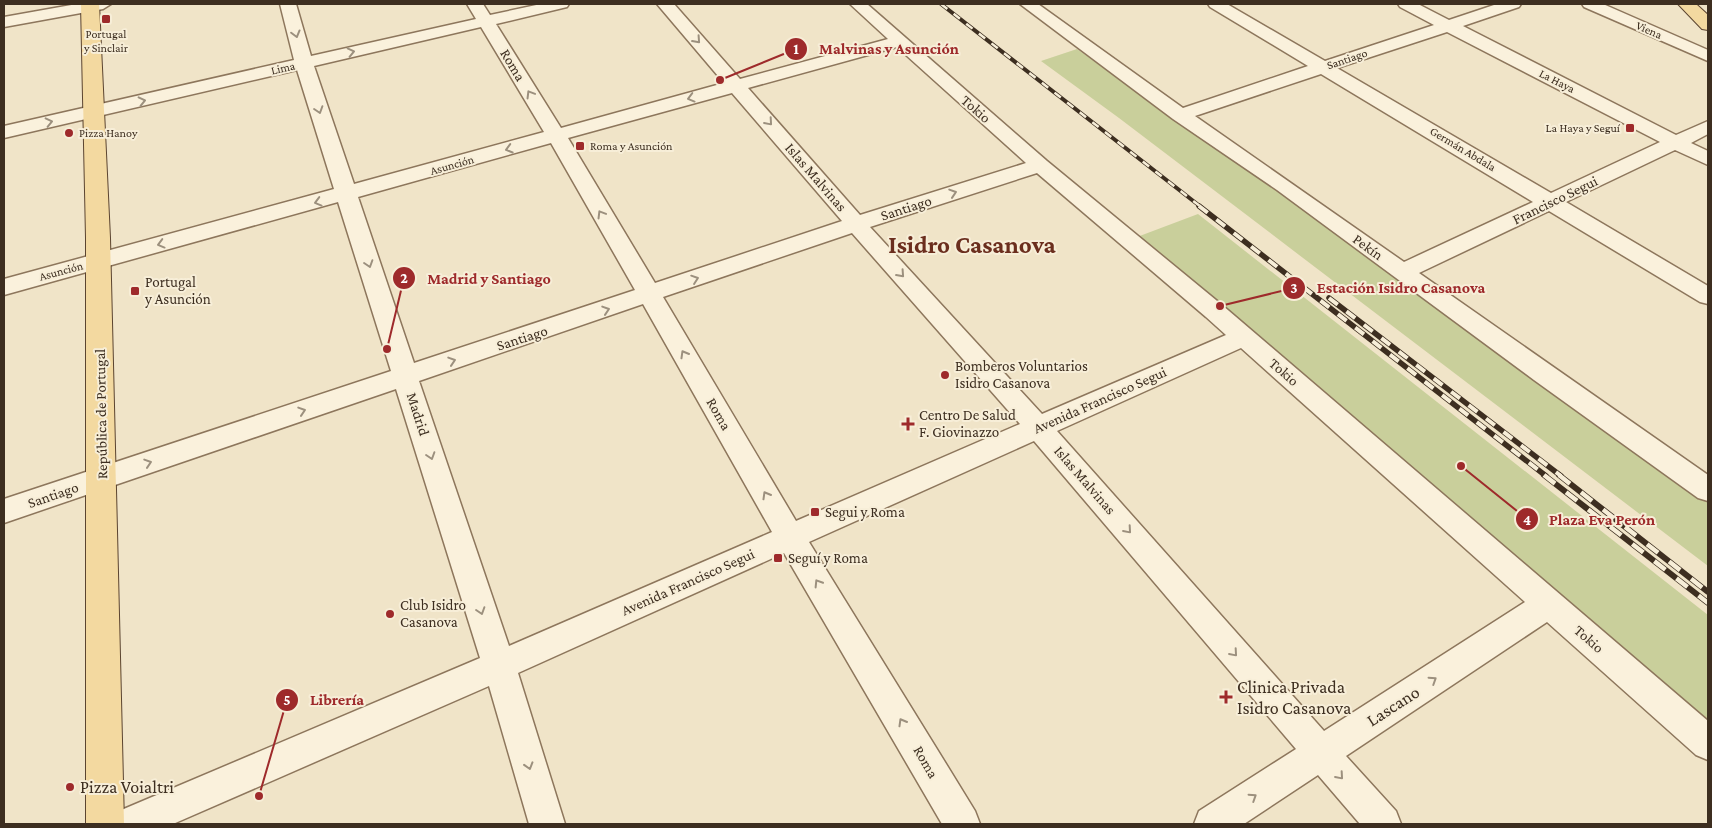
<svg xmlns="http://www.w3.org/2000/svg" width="1712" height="828" viewBox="0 0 1712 828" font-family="'Crimson Pro',serif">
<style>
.green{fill:#c9cf9b}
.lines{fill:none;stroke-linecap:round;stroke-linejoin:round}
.minor-casing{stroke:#8d765c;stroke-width:3}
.major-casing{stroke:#5b4430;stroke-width:2}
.minor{fill:#faf1dc;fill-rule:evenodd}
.major{fill:#f3d9a0;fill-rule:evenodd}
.rail-far2-casing{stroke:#3d2e20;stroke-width:4}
.rail-far1-casing{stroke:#3d2e20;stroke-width:5.5}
.rail-casing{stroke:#3d2e20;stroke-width:6}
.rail-far2{stroke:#f7eed8;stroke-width:2.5;stroke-dasharray:8;stroke-linecap:butt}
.rail-far1{stroke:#f7eed8;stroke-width:4;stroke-dasharray:11;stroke-linecap:butt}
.rail{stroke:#f7eed8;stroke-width:4.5;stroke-dasharray:14;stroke-linecap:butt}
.oneway{stroke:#9c907e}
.poi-dot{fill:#9e2a2b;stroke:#f7eed8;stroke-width:2}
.labels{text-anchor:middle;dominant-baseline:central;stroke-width:4;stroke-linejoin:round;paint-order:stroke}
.far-street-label{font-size:12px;fill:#3d2e20;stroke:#f7eed8}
.far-poi-label{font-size:12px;fill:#3d2e20;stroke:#f7eed8;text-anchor:start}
.street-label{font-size:15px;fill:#3d2e20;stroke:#f7eed8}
.poi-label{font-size:15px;fill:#3d2e20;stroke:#f7eed8;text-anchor:start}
.near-poi-label{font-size:18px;fill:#3d2e20;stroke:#f7eed8;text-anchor:start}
.near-street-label{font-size:18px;fill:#3d2e20;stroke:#f7eed8}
.town-label{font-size:25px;font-weight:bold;fill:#6b2e1e;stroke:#f7eed8}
.leader{fill:none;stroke:#9e2a2b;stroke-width:2}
.callout-dot{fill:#9e2a2b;stroke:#f7eed8;stroke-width:2}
.mark-label{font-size:15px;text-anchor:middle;font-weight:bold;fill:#fff}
.callout-label{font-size:16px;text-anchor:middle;font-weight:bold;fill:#9e2a2b;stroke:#f7eed8;stroke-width:4;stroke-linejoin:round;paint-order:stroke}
</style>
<rect width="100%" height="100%" fill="#f0e4c8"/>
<path class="green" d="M 1077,49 L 1708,498 L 1708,566 L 1119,118 L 1041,61 Z
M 1198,214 L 1708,615 L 1708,733 L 1137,237 Z"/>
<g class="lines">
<defs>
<path id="minor" d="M 77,4 L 111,4 L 103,9 L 4,27 L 4,17 Z
M 280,4 L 296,4 L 311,56 L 476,19 L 467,4 L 483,4 L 490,15 L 541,4 L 569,4 L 567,7 L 496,24 L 561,128 L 724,83 L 657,4 L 674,4 L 740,79 L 888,39 L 850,4 L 867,4 L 1047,161 L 1222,305 L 1708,721 L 1708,760 L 1696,755 L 1547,622 L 1346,756 L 1396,811 L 1401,824 L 1360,824 L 1318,775 L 1244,824 L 1194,824 L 1199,811 L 1296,749 L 1034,441 L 809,542 L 948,767 L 975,811 L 980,824 L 942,824 L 784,553 L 518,673 L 565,824 L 529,824 L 489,686 L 173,824 L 114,824 L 119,811 L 480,658 L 396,389 L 4,523 L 4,499 L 391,371 L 338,202 L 4,295 L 4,279 L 334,189 L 297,70 L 4,138 L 4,126 L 294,60 ZM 481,27 L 544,132 L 354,184 L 314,66 ZM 897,47 L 1026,163 L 860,215 L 748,88 ZM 732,93 L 842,221 L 655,283 L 568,138 ZM 551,143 L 635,290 L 414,363 L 358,197 ZM 1037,173 L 1206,317 L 1226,335 L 1042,414 L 870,227 ZM 852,233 L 1020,424 L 796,521 L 663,297 ZM 643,304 L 772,532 L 509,646 L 419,381 ZM 1241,348 L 1525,602 L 1324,731 L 1057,431 Z
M 1020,4 L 1038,4 L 1183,108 L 1308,66 L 1210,7 L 1208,4 L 1227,4 L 1325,61 L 1434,25 L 1400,7 L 1398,4 L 1418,4 L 1449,20 L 1497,4 L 1521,4 L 1519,7 L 1463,26 L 1676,135 L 1708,121 L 1708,134 L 1691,143 L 1708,151 L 1708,165 L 1675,150 L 1566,202 L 1708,286 L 1708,304 L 1700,302 L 1549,211 L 1419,273 L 1708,475 L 1708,501 L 1698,498 L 1534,380 L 1277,190 L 1173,119 ZM 1447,32 L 1660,142 L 1551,193 L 1337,68 ZM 1321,74 L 1533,202 L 1404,262 L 1195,116 Z
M 1582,4 L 1603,4 L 1708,50 L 1708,61 L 1584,7 Z"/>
<path id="major" d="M 81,4 L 99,4 L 110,238 L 124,824 L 86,824 L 86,238 Z
M 1678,4 L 1696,4 L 1708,15 L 1708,30 L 1702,29 Z"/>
</defs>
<use href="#minor" class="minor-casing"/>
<use href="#major" class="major-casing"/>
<use href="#minor" class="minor"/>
<use href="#major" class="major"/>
<defs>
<path id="rail-far2" d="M 941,4 L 1201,207"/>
<path id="rail-far1" d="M 1199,206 L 1546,476
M 1329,298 L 1561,476"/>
<path id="rail" d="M 1544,475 L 1708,603
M 1559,475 L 1708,592"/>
</defs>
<use href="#rail-far2" class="rail-far2-casing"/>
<use href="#rail-far1" class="rail-far1-casing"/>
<use href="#rail" class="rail-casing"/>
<use href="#rail-far2" class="rail-far2"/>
<use href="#rail-far1" class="rail-far1"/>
<use href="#rail" class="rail"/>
</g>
<defs><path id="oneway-chevron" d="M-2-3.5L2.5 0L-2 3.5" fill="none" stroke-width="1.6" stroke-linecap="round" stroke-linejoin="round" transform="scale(1.25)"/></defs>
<g class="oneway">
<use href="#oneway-chevron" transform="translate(296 34) rotate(75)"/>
<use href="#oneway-chevron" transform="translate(697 40) rotate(48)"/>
<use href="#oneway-chevron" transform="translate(351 52) rotate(-13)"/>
<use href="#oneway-chevron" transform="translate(530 94) rotate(-121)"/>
<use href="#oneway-chevron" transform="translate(691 98) rotate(165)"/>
<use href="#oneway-chevron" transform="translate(142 101) rotate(-13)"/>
<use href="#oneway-chevron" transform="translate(319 110) rotate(72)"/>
<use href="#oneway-chevron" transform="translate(49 122) rotate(-13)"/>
<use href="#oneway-chevron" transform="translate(769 122) rotate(49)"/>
<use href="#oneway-chevron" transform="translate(509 149) rotate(164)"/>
<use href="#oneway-chevron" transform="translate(953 193) rotate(-18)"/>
<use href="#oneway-chevron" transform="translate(318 202) rotate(165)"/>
<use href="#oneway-chevron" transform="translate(601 214) rotate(-121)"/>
<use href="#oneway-chevron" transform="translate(161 244) rotate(165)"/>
<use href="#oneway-chevron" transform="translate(369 264) rotate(72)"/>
<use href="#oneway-chevron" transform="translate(901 274) rotate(48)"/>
<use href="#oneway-chevron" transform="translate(695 279) rotate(-19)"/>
<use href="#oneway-chevron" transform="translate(606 310) rotate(-18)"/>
<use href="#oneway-chevron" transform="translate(684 354) rotate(-120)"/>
<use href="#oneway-chevron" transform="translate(452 361) rotate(-18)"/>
<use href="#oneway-chevron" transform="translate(302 411) rotate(-18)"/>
<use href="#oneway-chevron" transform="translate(431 456) rotate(72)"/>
<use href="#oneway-chevron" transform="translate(148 463) rotate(-18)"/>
<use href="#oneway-chevron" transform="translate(766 495) rotate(-120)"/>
<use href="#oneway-chevron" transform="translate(1128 530) rotate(49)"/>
<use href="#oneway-chevron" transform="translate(818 583) rotate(-122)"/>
<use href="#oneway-chevron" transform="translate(481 611) rotate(72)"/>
<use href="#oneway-chevron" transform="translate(1234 653) rotate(49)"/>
<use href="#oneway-chevron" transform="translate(1433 680) rotate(-33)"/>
<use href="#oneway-chevron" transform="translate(902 722) rotate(-120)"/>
<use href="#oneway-chevron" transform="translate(529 766) rotate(73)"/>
<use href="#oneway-chevron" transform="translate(1340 776) rotate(49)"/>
<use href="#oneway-chevron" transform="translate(1253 797) rotate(-33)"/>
</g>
<g class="poi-dot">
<rect x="101" y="14" width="10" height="10" rx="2.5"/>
<rect x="1625" y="123" width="10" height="10" rx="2.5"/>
<circle cx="69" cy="133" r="5"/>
<rect x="575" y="141" width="10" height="10" rx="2.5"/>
<rect x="130" y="286" width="10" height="10" rx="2.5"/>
<circle cx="945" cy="375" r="5"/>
<path d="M905.5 416.5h5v5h5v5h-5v5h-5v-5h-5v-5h5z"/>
<rect x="810" y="507" width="10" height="10" rx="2.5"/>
<rect x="773" y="553" width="10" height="10" rx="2.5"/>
<circle cx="390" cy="614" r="5"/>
<path d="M1223.5 689.5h5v5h5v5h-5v5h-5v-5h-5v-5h5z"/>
<circle cx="70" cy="787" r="5"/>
</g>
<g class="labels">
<g class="far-street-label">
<text transform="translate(1649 30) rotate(24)">Viena</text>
<text transform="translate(1347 59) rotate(-19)">Santiago</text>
<text transform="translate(283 68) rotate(-13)">Lima</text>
<text transform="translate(1557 81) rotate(27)">La Haya</text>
<text transform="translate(1463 149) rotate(31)">Germán Abdala</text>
<text transform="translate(452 165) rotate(-16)">Asunción</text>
<text transform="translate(61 271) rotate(-15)">Asunción</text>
</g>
<g class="far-poi-label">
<text x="106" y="34" text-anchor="middle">Portugal<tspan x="106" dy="14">y Sinclair</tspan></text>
<text x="1620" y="128" text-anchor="end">La Haya y Seguí</text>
<text x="79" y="133">Pizza Hanoy</text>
<text x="590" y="146">Roma y Asunción</text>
</g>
<g class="street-label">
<text transform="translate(513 65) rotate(59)">Roma</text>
<text transform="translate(976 109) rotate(41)">Tokio</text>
<text transform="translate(816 177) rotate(49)">Islas Malvinas</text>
<text transform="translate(1555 200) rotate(-26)">Francisco Segui</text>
<text transform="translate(906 208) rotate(-18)">Santiago</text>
<text transform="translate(1368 247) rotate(36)">Pekín</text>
<text transform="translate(522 338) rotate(-18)">Santiago</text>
<text transform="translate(1284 372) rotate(41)">Tokio</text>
<text transform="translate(1100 400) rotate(-24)">Avenida Francisco Segui</text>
<text transform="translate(101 414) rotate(-91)">República de Portugal</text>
<text transform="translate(418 414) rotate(72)">Madrid</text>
<text transform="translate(719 414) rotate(60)">Roma</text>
<text transform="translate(1085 480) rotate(49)">Islas Malvinas</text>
<text transform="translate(53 495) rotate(-19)">Santiago</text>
<text transform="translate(688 582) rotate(-24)">Avenida Francisco Segui</text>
<text transform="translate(1589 639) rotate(41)">Tokio</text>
<text transform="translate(926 762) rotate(60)">Roma</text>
</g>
<g class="poi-label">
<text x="145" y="282">Portugal<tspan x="145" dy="17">y Asunción</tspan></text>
<text x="955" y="366">Bomberos Voluntarios<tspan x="955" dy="17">Isidro Casanova</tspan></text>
<text x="919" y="415">Centro De Salud<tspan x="919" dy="17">F. Giovinazzo</tspan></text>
<text x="825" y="512">Segui y Roma</text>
<text x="788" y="558">Seguí y Roma</text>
<text x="400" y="605">Club Isidro<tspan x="400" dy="17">Casanova</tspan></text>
</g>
<g class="near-poi-label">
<text x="1237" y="687">Clinica Privada<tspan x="1237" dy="21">Isidro Casanova</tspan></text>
<text x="80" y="787">Pizza Voialtri</text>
</g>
<g class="near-street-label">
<text transform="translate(1393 706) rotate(-33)">Lascano</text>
</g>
<g class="town-label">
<text x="972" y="244">Isidro Casanova</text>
</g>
</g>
<path class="leader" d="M720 80L796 49M387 349L404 278M1220 306L1294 288M1461 466L1527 519M259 796L287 700"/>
<g class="callout-dot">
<circle cx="720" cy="80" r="5"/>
<circle cx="387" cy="349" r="5"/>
<circle cx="1220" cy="306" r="5"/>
<circle cx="1461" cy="466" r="5"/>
<circle cx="259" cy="796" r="5"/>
<circle cx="796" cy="49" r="12"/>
<circle cx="404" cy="278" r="12"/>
<circle cx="1294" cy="288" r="12"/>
<circle cx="1527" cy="519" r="12"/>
<circle cx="287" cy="700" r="12"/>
</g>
<g class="mark-label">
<text x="796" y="54">1</text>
<text x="404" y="283">2</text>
<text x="1294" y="293">3</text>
<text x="1527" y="525">4</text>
<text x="287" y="705">5</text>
</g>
<g class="callout-label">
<text x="889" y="54">Malvinas y Asunción</text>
<text x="489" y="284">Madrid y Santiago</text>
<text x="1401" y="293">Estación Isidro Casanova</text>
<text x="1602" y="525">Plaza Eva Perón</text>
<text x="337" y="705">Librería</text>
</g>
<rect width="1712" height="828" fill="none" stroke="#3d2e20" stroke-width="10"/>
</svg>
